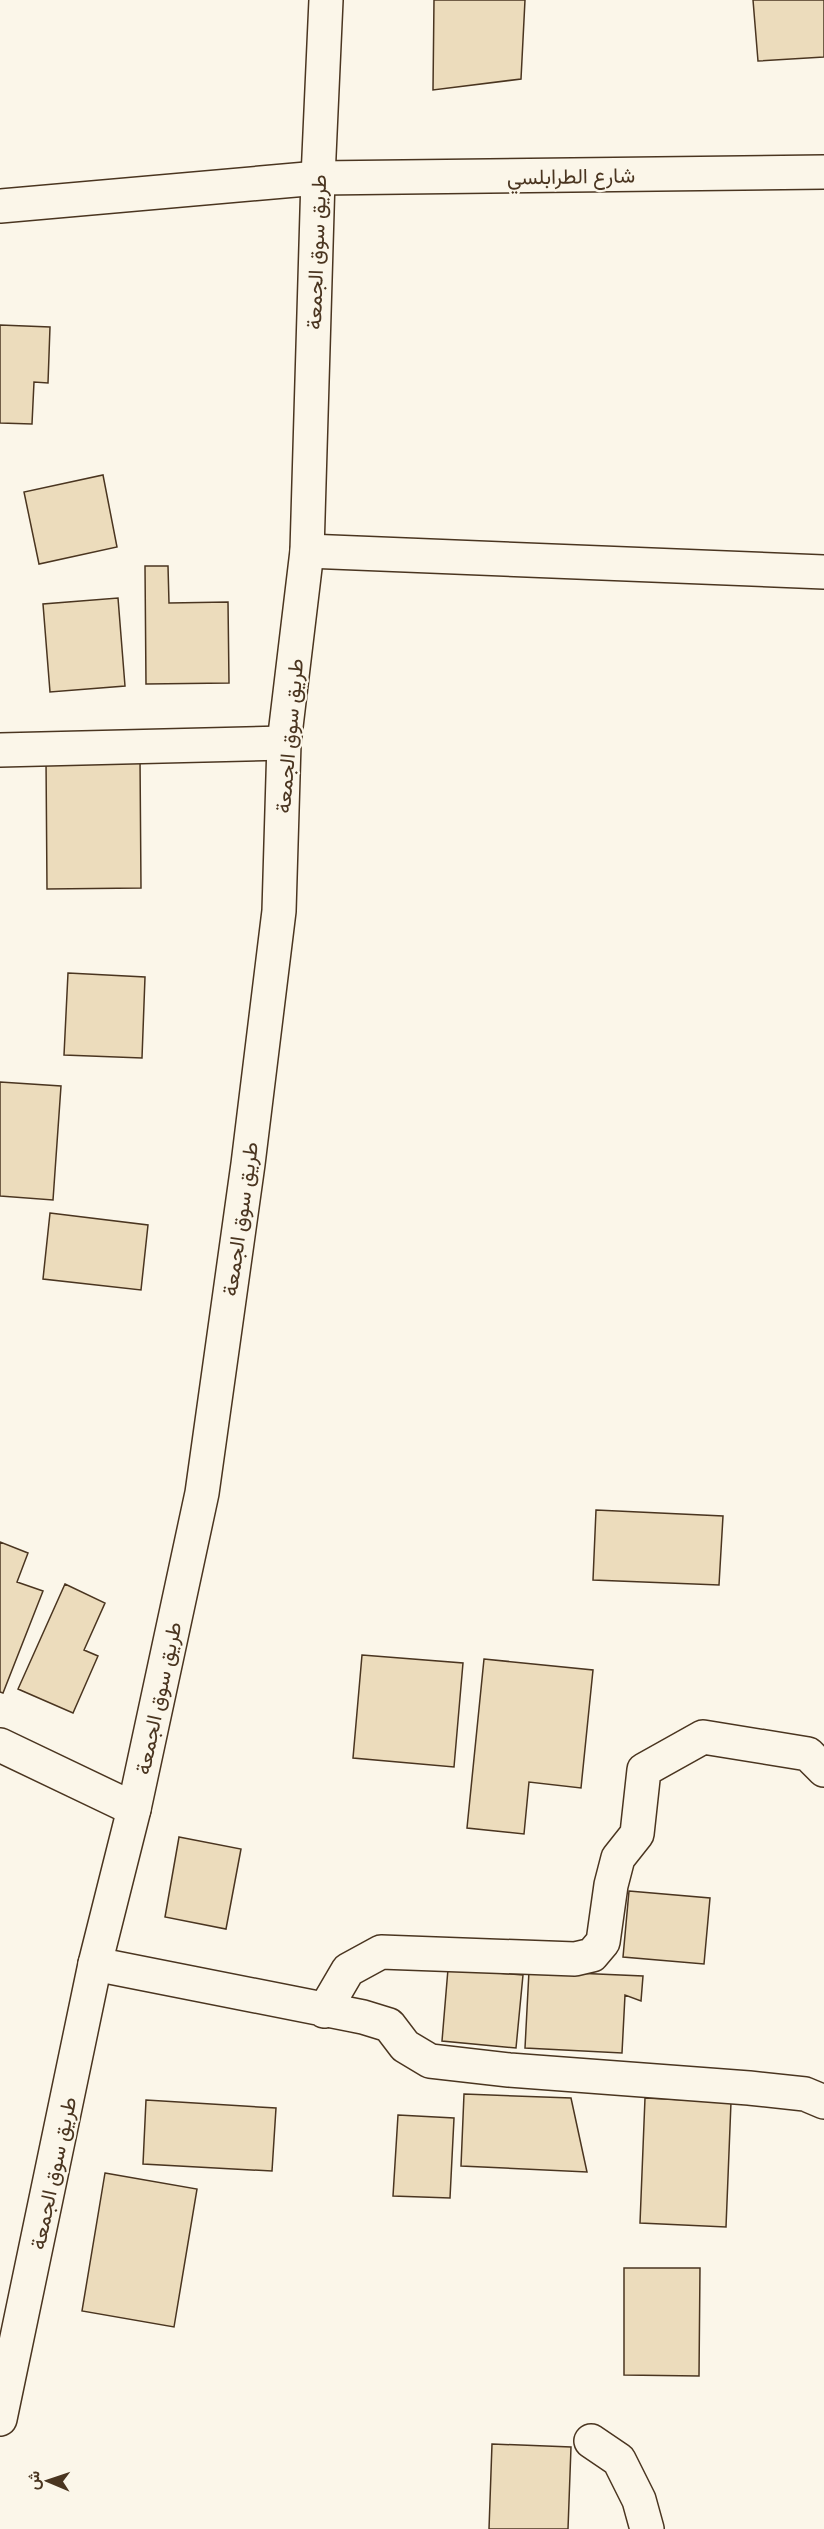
<svg xmlns="http://www.w3.org/2000/svg" width="824" height="2529" viewBox="0 0 824 2529" font-family="Figtree,Vazirmatn,sans-serif">
<style>
.building{fill:#ecdcbc;stroke:#4a3520;stroke-width:1.5}
.lines{fill:none;stroke-linecap:round;stroke-linejoin:round}
.minor-casing{stroke:#4a3520;stroke-width:36}
.major-casing{stroke:#4a3520;stroke-width:36}
.minor{stroke:#fbf6e9;stroke-width:33}
.major{stroke:#fbf6e9;stroke-width:33}
.labels{text-anchor:middle;dominant-baseline:central;stroke-width:4.5;stroke-linejoin:round;paint-order:stroke}
.street-label{font-size:21px;fill:#4a3520;stroke:#fbf6e9}
</style>
<rect width="100%" height="100%" fill="#fbf6e9"/>
<path class="building" d="M 434,0 L 525,0 L 521,79 L 433,90 Z
M 753,0 L 824,0 L 824,57 L 758,61 Z
M 0,325 L 50,327 L 48,383 L 34,382 L 32,424 L 0,423 Z
M 103,475 L 117,547 L 39,564 L 24,492 Z
M 145,566 L 168,566 L 169,603 L 228,602 L 229,683 L 146,684 Z
M 118,598 L 125,686 L 50,692 L 43,604 Z
M 140,758 L 141,888 L 47,889 L 46,759 Z
M 68,973 L 145,977 L 142,1058 L 64,1055 Z
M 0,1082 L 61,1086 L 53,1200 L 0,1196 Z
M 50,1213 L 148,1225 L 141,1290 L 43,1279 Z
M 596,1510 L 723,1516 L 719,1585 L 593,1580 Z
M 0,1542 L 28,1553 L 17,1582 L 43,1591 L 3,1693 L 0,1692 Z
M 65,1584 L 105,1603 L 84,1650 L 98,1656 L 73,1713 L 18,1689 Z
M 362,1655 L 463,1663 L 454,1767 L 353,1758 Z
M 484,1659 L 593,1670 L 581,1788 L 529,1782 L 524,1834 L 467,1828 Z
M 179,1837 L 241,1849 L 226,1929 L 165,1917 Z
M 629,1891 L 710,1898 L 704,1964 L 623,1957 Z
M 448,1969 L 523,1975 L 516,2048 L 442,2041 Z
M 529,1971 L 643,1976 L 641,2001 L 625,1995 L 622,2053 L 525,2048 Z
M 464,2094 L 571,2098 L 587,2172 L 461,2166 Z
M 645,2098 L 731,2102 L 726,2227 L 640,2223 Z
M 146,2100 L 276,2108 L 272,2171 L 143,2164 Z
M 398,2115 L 454,2118 L 450,2198 L 393,2196 Z
M 105,2173 L 197,2189 L 174,2327 L 82,2311 Z
M 624,2268 L 700,2268 L 699,2376 L 624,2375 Z
M 492,2444 L 571,2447 L 568,2529 L 489,2529 Z"/>
<g class="lines">
<defs>
<path id="minor" d="M 0,206 L 318,178 L 824,172
M 307,551 L 824,572
M 0,750 L 284,743
M 0,1745 L 134,1809
M 95,1964 L 363,2017 L 389,2025 L 405,2046 L 430,2061 L 509,2070 L 749,2088 L 805,2094 L 824,2102
M 324,2011 L 348,1970 L 381,1952 L 575,1959 L 592,1955 L 603,1942 L 611,1885 L 618,1858 L 637,1834 L 644,1770 L 703,1737 L 808,1754 L 824,1770
M 591,2441 L 619,2460 L 639,2500 L 647,2529"/>
<path id="major" d="M 0,2419 L 95,1964 L 134,1809 L 202,1493 L 248,1164 L 279,911 L 284,743 L 307,551 L 318,178 L 326,0"/>
</defs>
<use href="#minor" class="minor-casing"/>
<use href="#major" class="major-casing"/>
<use href="#minor" class="minor"/>
<use href="#major" class="major"/>
</g>
<g class="labels">
<g class="street-label">
<text transform="translate(571 176) rotate(-1)">شارع الطرابلسي</text>
<text transform="translate(316 252) rotate(-88)">طريق سوق الجمعة</text>
<text transform="translate(289 736) rotate(-85)">طريق سوق الجمعة</text>
<text transform="translate(240 1219) rotate(-82)">طريق سوق الجمعة</text>
<text transform="translate(158 1698) rotate(-78)">طريق سوق الجمعة</text>
<text transform="translate(53 2173) rotate(-78)">طريق سوق الجمعة</text>
</g>
</g>
<g transform="translate(48 2481) rotate(272)" stroke="#fbf6e9" stroke-width="4.5" paint-order="stroke">
<path d="M0-4.5L10 22L0 15L-10 22Z" fill="#4a3520"/>
<text y="-9" font-size="16" font-weight="bold" text-anchor="middle" fill="#4a3520">ش</text>
</g>
</svg>
